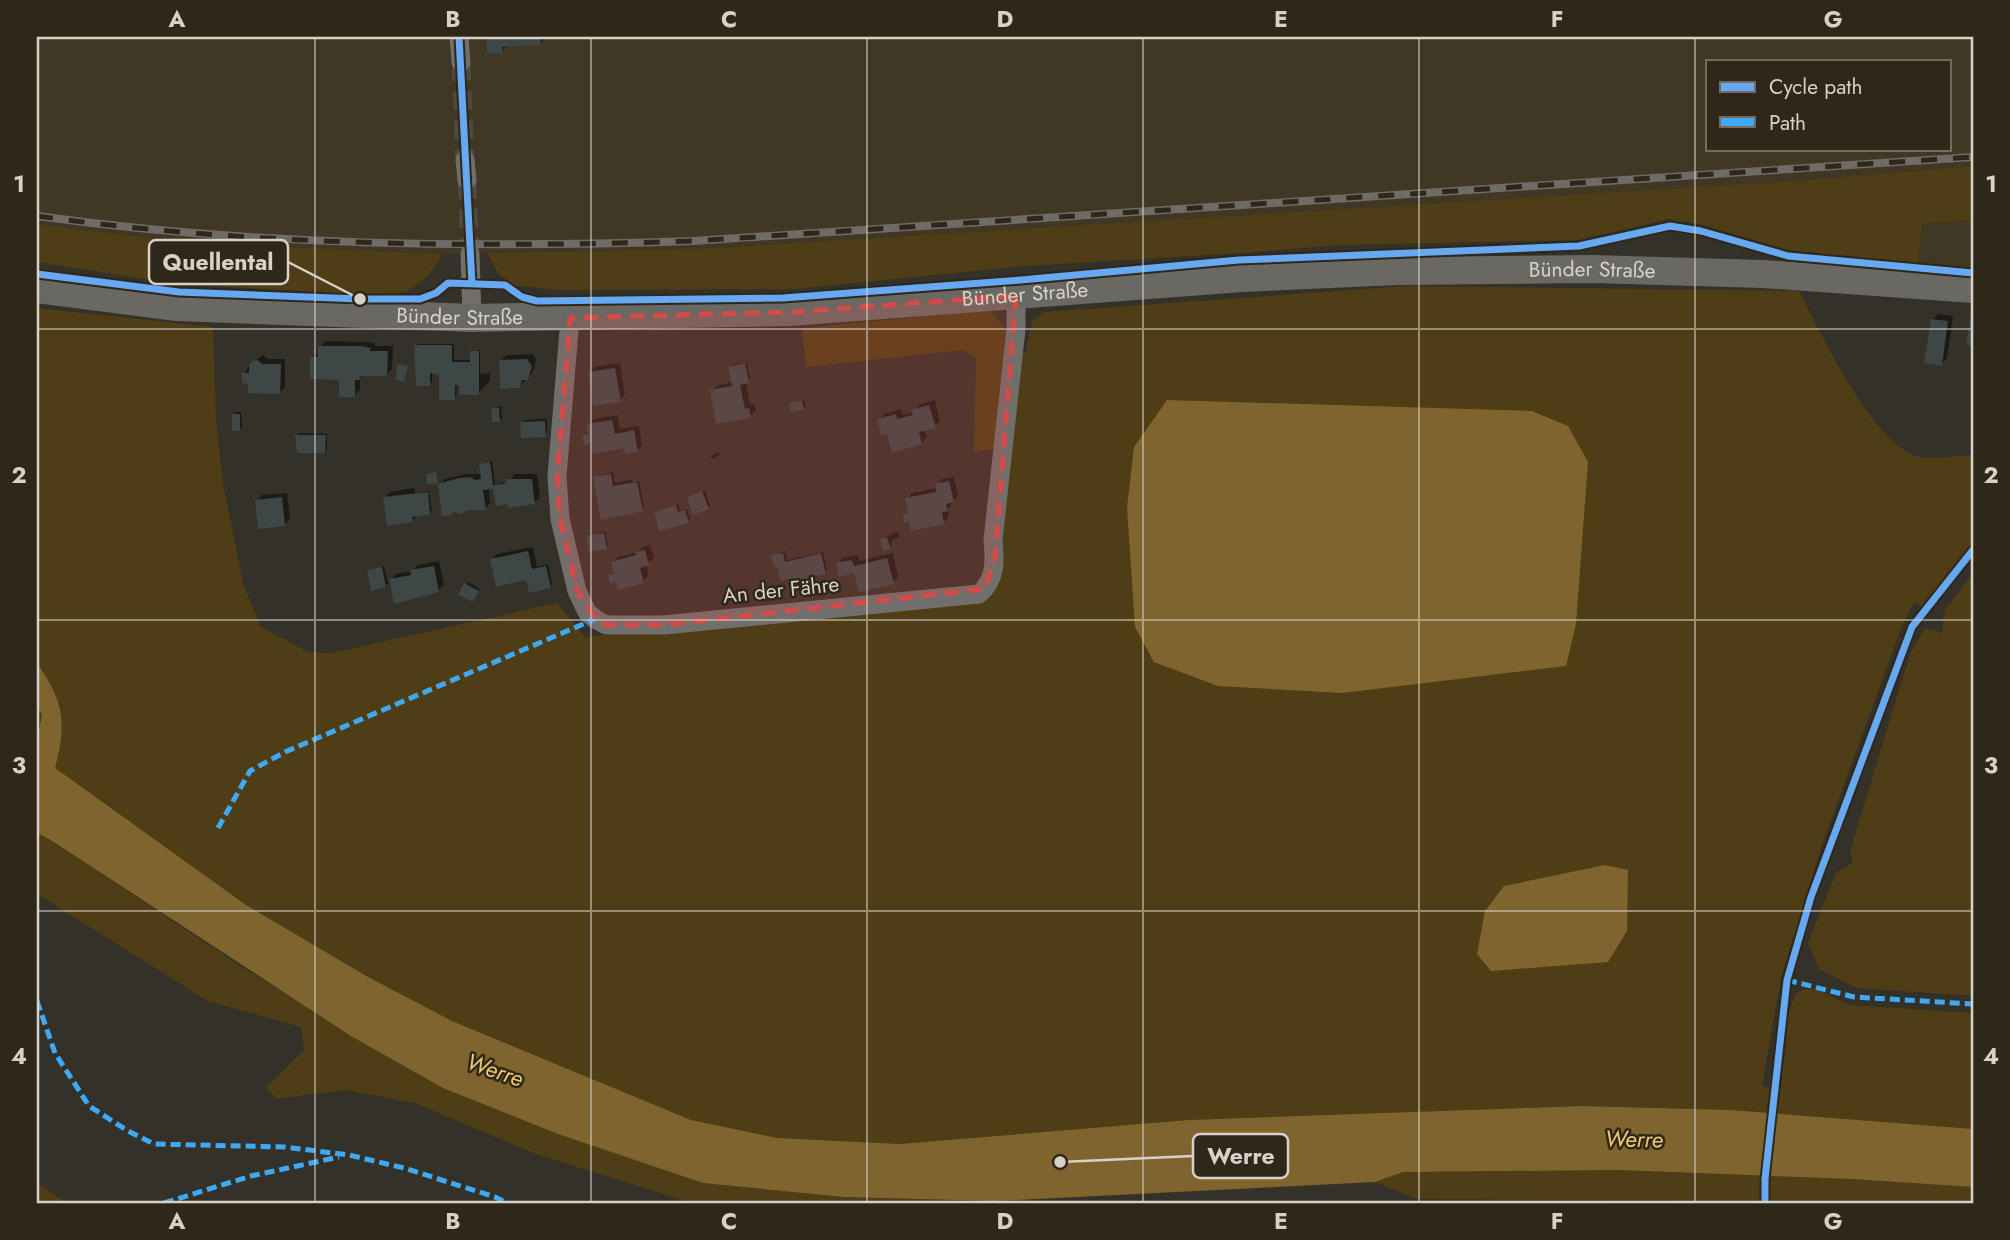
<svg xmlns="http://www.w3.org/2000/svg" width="2010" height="1240" viewBox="0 0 2010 1240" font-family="Jost,sans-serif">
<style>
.built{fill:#403724;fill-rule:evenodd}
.green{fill:#4f3e15;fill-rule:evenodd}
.water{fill:#7f652d}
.shadow{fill:#0007}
.building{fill:#3d4746}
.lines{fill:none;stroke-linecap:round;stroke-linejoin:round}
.street-tunnel{stroke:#4c4941;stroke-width:19;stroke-dasharray:19 10;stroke-linecap:butt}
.street{stroke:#706f6c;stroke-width:19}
.secondary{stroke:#6a6863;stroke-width:28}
.rail-casing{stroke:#6f6c68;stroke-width:8}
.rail{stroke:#2f281a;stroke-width:5;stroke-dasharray:16;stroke-linecap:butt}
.quiet{stroke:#3fa9f5;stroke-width:5;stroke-dasharray:10 5;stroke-linecap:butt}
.cycleway-casing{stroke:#2f281a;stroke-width:11}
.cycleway{stroke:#66a8f1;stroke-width:7}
.marked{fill:#d64a48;fill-opacity:0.2;stroke:#d64a48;stroke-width:5;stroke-dasharray:14 9;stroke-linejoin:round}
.grid{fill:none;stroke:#d7d2c9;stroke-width:2;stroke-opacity:0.55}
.labels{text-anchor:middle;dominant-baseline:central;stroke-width:5;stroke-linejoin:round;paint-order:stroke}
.street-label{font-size:21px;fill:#d7d2c9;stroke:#2f281a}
.water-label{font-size:23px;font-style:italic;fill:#f1c870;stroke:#2f281a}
.leader{fill:none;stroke:#d7d2c9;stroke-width:2.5}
.callout-dot{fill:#d7d2c9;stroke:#2f281a;stroke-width:2.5}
.callout{fill:#2f281a;stroke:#d7d2c9;stroke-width:2.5}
.callout-label{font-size:23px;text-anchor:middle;font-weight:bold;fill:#d7d2c9}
.neatline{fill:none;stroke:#d7d2c9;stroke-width:2.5}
.grid-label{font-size:23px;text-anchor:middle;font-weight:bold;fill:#d7d2c9}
</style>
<rect width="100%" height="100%" fill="#343129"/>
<path class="built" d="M 37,37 L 1973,37 L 1973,166 L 1796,181 L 697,249 L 441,254 L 231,245 L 96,234 L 37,224 ZM 1707,61 L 1949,61 L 1949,149 L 1707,149 Z
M 1973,221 L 1973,268 L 1918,264 L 1922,223 Z"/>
<path class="green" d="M 1973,166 L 1973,221 L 1922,223 L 1918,264 L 1788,250 L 1703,225 L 1669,219 L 1578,240 L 1341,245 L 1239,253 L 1026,266 L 794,289 L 559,290 L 513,285 L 498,273 L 487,253 L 697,249 L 1796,181 Z
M 37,224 C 170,245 306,248 441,254 L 442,256 L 427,277 L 406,292 L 370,295 L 177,284 L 37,262 Z
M 1407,286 L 1799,291 C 1822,335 1869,437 1915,456 C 1927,460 1959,456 1973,455 L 1973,544 L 1921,606 L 1914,602 L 1901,628 L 1822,845 L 1781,978 L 1762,1086 L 1781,1090 L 1788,1016 L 1795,994 L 1804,989 L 1818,990 L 1849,1005 L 1973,1013 L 1973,1129 L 1731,1110 L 1582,1106 L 1189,1120 L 900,1144 L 777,1138 L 691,1120 L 452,1021 L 367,977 L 246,905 L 37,757 L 37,308 L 213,327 L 216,418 L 223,484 L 244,586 L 261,627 L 308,652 L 331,653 L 557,603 L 585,637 L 983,597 L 1010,446 L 974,452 L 976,358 L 963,350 L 806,367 L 802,328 L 990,310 L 1025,354 L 1032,322 L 1044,312 ZM 1167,400 L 1338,406 L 1127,507 L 1134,447 Z
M 1973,573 L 1973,996 L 1857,988 L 1819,969 L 1808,943 L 1836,873 L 1853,863 L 1850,851 L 1910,654 L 1925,628 L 1942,633 L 1945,610 Z
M 37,833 L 49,839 L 245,969 L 443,1088 L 558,1134 L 703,1183 L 843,1197 L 994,1201 L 1027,1199 L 1027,1203 L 692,1203 L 536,1154 L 415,1103 L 345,1090 L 276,1099 L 266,1087 L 304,1050 L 301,1027 L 208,1001 L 37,894 Z
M 1619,1170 L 1851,1179 L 1973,1187 L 1973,1203 L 1416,1199 L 1375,1182 L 1403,1172 Z
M 37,1183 L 67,1203 L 37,1203 Z"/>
<path class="water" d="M 1167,400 L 1532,411 L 1568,426 L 1588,462 L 1576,624 L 1566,666 L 1342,693 L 1218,686 L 1154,662 L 1135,627 L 1127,507 L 1134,447 Z
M 37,663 C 64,702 67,723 55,768 L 246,905 L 368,977 L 452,1021 L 691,1120 L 777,1138 L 900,1144 L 1189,1120 L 1582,1106 L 1731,1110 L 1973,1129 L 1973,1187 L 1851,1179 L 1619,1170 L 1403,1172 L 1375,1182 L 994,1201 L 843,1197 L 703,1183 L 558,1134 L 443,1088 L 351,1036 L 49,839 L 37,833 L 37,743 L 42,714 L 37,707 Z
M 1605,865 L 1628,870 L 1627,931 L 1608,962 L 1491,971 L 1477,954 L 1485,911 L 1504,886 Z"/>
<path class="shadow" d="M 488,37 L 545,37 L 545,38 L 540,43 L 508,45 L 502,51 L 489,52 Z
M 1938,314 L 1953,316 L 1947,358 L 1941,364 L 1933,319 Z
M 325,341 L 367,342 L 375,343 L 375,346 L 393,346 L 392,369 L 387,374 L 364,374 L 360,378 L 360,390 L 354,395 L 341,378 L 312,357 L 320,352 L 320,347 Z
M 418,344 L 454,344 L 454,360 L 472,360 L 472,352 L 480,350 L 480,374 L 490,373 L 490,381 L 478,393 L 457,383 L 456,396 L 454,399 L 441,372 L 432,372 L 432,382 L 429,384 L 416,346 Z
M 533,354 L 536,359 L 533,372 L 519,386 L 501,360 L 507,355 Z
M 263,355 L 268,359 L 285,359 L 285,387 L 280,392 L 250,382 L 244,374 L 250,364 Z
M 747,362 L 750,379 L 746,382 L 750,404 L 754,404 L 756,410 L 750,416 L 712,391 L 718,385 L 733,382 L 730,367 L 732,365 Z
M 620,363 L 625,394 L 620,400 L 589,373 L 595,367 Z
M 804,399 L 806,406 L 803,408 L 791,403 Z
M 935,400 L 940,421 L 935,426 L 924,429 L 927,437 L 921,443 L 888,432 L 879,420 L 884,414 L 901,409 L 903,415 L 914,412 L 919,405 Z
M 501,406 L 502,418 L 499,420 L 493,409 Z
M 236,412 L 241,412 L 242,427 L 239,429 L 233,415 Z
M 617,415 L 620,429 L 639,426 L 642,445 L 637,450 L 625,446 L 591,442 L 584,436 L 589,430 L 588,425 L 594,419 Z
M 547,419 L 547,433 L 545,435 L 522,423 L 524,420 Z
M 299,433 L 327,434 L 327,449 L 324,452 L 297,436 Z
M 719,452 L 720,455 L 712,459 L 711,456 Z
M 492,461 L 495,484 L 508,482 L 515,474 L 537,474 L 540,497 L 535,502 L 495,487 L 489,488 L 490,503 L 485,509 L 475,510 L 475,507 L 453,513 L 440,485 L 445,479 L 467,474 L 482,474 L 481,464 Z
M 613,472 L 615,483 L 632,479 L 632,482 L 639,481 L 644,508 L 642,510 L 594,478 Z
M 954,477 L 958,495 L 948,509 L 949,517 L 944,522 L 911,520 L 905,515 L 910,510 L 907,499 L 912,493 L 937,488 L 937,485 L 942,479 Z
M 414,488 L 415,493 L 429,491 L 432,511 L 419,514 L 412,521 L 385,497 L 390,492 Z
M 705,490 L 710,505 L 708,508 L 689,497 Z
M 287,493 L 290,519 L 284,525 L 257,501 L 262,495 Z
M 678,504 L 680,511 L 687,509 L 690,519 L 688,521 L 655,512 Z
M 605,531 L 608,545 L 606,547 L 588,537 Z
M 898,531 L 899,537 L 891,541 L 892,545 L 890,547 L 882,539 Z
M 650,545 L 654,558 L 646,564 L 649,575 L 643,581 L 617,580 L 610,575 L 615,571 L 613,563 L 618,557 L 638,552 L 643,547 Z
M 533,547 L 537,567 L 548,564 L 552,584 L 550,587 L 528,581 L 491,560 L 497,554 Z
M 785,551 L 787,560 L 823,552 L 827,570 L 825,572 L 779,564 L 773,556 Z
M 893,553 L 898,577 L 893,582 L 838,564 L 843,558 L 858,555 L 859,561 Z
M 439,561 L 444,585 L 438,590 L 391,581 L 385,586 L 369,571 L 384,566 L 388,583 L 396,574 L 412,571 L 418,565 Z
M 468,582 L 480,589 L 475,598 L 465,585 Z"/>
<path class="building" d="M 486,37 L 540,37 L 541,45 L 502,47 L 503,53 L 487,53 Z
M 1971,312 L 1973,312 L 1973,346 L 1966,345 Z
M 1931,319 L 1948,321 L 1942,366 L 1924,363 Z
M 414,345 L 452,345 L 452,362 L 470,362 L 470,351 L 479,351 L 479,395 L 459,395 L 459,385 L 455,385 L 455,400 L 439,400 L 439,374 L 430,373 L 430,386 L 416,386 Z
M 318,346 L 361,346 L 370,348 L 370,351 L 388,351 L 387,376 L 360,376 L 360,380 L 355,380 L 355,397 L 339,397 L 339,380 L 310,379 L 310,357 L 318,357 Z
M 256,359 L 262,364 L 281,364 L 280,394 L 248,393 L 248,384 L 242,383 L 242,373 L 249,373 L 249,364 Z
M 527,359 L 532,366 L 528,380 L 522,380 L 520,388 L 500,389 L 499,360 Z
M 745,363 L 749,383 L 740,385 L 745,409 L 749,408 L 751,418 L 716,424 L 710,390 L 732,386 L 728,367 Z
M 398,364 L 408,366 L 404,382 L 395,380 Z
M 615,368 L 621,402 L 593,406 L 588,372 Z
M 802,400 L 804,410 L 790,412 L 789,403 Z
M 929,405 L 936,428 L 919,432 L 922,444 L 892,453 L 887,434 L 881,435 L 877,419 L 896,414 L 897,419 L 913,415 L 911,410 Z
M 491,408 L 499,408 L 500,422 L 492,422 Z
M 232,414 L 240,414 L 240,431 L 232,431 Z
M 612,420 L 615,434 L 634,430 L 638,452 L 625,454 L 624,448 L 592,454 L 590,444 L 584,445 L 582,435 L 588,434 L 586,424 Z
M 545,421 L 546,437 L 521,438 L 520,422 Z
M 295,435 L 326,435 L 325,453 L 297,453 Z
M 490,462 L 493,485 L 504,484 L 508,479 L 532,479 L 535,504 L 508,508 L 507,504 L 496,506 L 493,489 L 483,490 L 486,510 L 468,510 L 461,514 L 453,512 L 453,515 L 442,516 L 438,484 L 459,478 L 471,477 L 475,480 L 481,479 L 479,464 Z
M 436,472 L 438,483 L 427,484 L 426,474 Z
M 611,474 L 613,486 L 637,482 L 643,511 L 601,520 L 593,477 Z
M 949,481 L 954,502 L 946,504 L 948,511 L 942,512 L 944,524 L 911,531 L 909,522 L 904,522 L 903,515 L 908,513 L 905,498 L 936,492 L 935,484 Z
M 702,491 L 709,509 L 693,515 L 687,497 Z
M 428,492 L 430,515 L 412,517 L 413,522 L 387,526 L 383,497 Z
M 282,497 L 285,526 L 258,529 L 255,500 Z
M 676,505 L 678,512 L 685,510 L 689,523 L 659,531 L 654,512 Z
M 604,533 L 607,549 L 589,552 L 586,536 Z
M 887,537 L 891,549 L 883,551 L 880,539 Z
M 645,550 L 649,565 L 640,568 L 644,583 L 618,590 L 616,582 L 610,584 L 608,575 L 614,573 L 611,562 L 636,555 L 635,552 Z
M 528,551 L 532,569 L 546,566 L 551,588 L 529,593 L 526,580 L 496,587 L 490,559 Z
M 783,553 L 785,562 L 821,553 L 826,574 L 790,582 L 789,579 L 781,581 L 777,566 L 774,567 L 771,555 Z
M 887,558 L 894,584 L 859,592 L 854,573 L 839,577 L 836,563 L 852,560 L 854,566 Z
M 434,566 L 439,592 L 394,604 L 389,579 L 411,575 L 410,570 Z
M 382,567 L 386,587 L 371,591 L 367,570 Z
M 464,583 L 479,591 L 473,602 L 458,595 Z"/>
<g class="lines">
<path class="street-tunnel" d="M 461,62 L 465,160
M 467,180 L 470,254"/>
<path class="street" d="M 459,37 L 461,62
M 465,160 L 467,180
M 470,254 L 472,318
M 570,318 L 557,476 L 560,519 L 577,591 L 587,612 L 595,619 L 606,625 L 664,625 L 979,594 C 996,580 995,560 993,540 L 1016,329 L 1016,296"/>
<path class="secondary" id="s1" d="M 37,289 L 177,307 L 472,318 L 790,312 L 1242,278 L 1398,271 L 1592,269 L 1763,274 L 1973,289"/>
<defs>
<path id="rail" d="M 37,216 C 254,246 474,248 693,241 L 1973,157"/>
</defs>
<use href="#rail" class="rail-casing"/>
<use href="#rail" class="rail"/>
<path class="quiet" d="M 218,828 L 250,771 L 285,752 L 595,619
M 1787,980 L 1854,997 L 1973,1004
M 37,1001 L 55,1053 L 89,1106 L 128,1131 L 154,1144 L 285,1147 L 349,1155 L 404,1168 L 495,1197 L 507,1203
M 164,1203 L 251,1176 L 339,1157"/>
<defs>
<path id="cycleway" d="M 459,37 L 472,284
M 37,274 L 179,292 L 360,299 L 420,299 L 436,293 L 448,283 L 505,285 L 522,297 L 537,301 L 783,298 L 1021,280 L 1239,260 L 1579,246 L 1670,226 L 1701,231 L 1788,256 L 1973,273
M 1765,1203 L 1765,1179 L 1787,980 L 1811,897 L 1912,627 L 1973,550"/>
</defs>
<use href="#cycleway" class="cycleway-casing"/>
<use href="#cycleway" class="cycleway"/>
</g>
<path class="marked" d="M 1016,296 L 995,559 L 985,589 L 664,625 L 606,625 L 595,619 L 577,591 L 560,519 L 557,476 L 570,318 L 790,312 Z"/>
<path class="grid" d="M 315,37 L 315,1203M 591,37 L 591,1203M 867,37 L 867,1203M 1143,37 L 1143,1203M 1419,37 L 1419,1203M 1695,37 L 1695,1203M 37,329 L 1973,329M 37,620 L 1973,620M 37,911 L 1973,911"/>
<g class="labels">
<g class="street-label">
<text stroke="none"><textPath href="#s1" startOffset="1558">Bünder Straße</textPath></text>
<text stroke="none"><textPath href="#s1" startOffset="990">Bünder Straße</textPath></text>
<text stroke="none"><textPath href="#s1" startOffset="424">Bünder Straße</textPath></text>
<text transform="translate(781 590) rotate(-6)">An der Fähre</text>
</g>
<g class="water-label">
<text transform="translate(495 1070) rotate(19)">Werre</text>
<text transform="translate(1634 1139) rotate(1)">Werre</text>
</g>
</g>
<path class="leader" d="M360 299L288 262M1060 1162L1193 1156"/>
<g class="callout-dot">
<circle cx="360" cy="299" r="7"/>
<circle cx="1060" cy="1162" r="7"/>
</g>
<g class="callout">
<rect x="149" y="240" width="139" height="44" rx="7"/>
<rect x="1193" y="1134" width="95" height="44" rx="7"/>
</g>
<g class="callout-label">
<text x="218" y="270">Quellental</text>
<text x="1241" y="1164">Werre</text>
</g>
<rect width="2010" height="1240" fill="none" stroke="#2f281a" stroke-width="77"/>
<rect x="1706" y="60" width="245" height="91" fill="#2f281a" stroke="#726c60" stroke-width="2"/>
<rect x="1720" y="82" width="35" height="10" fill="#66a8f1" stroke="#726c60" stroke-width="2"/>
<text x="1769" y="94" font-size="21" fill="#d7d2c9">Cycle path</text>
<rect x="1720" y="117" width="35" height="10" fill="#3fa9f5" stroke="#726c60" stroke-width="2"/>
<text x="1769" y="130" font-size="21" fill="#d7d2c9">Path</text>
<rect x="38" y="38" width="1934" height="1164" class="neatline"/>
<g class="grid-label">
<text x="177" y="27">A</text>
<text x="453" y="27">B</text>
<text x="729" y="27">C</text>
<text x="1005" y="27">D</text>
<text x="1281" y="27">E</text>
<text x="1557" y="27">F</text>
<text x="1833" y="27">G</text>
<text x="19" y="192">1</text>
<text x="1991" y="192">1</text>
<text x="19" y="483">2</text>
<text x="1991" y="483">2</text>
<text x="19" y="773">3</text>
<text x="1991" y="773">3</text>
<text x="19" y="1064">4</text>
<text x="1991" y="1064">4</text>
<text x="177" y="1229">A</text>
<text x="453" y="1229">B</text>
<text x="729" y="1229">C</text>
<text x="1005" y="1229">D</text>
<text x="1281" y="1229">E</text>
<text x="1557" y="1229">F</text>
<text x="1833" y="1229">G</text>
</g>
</svg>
